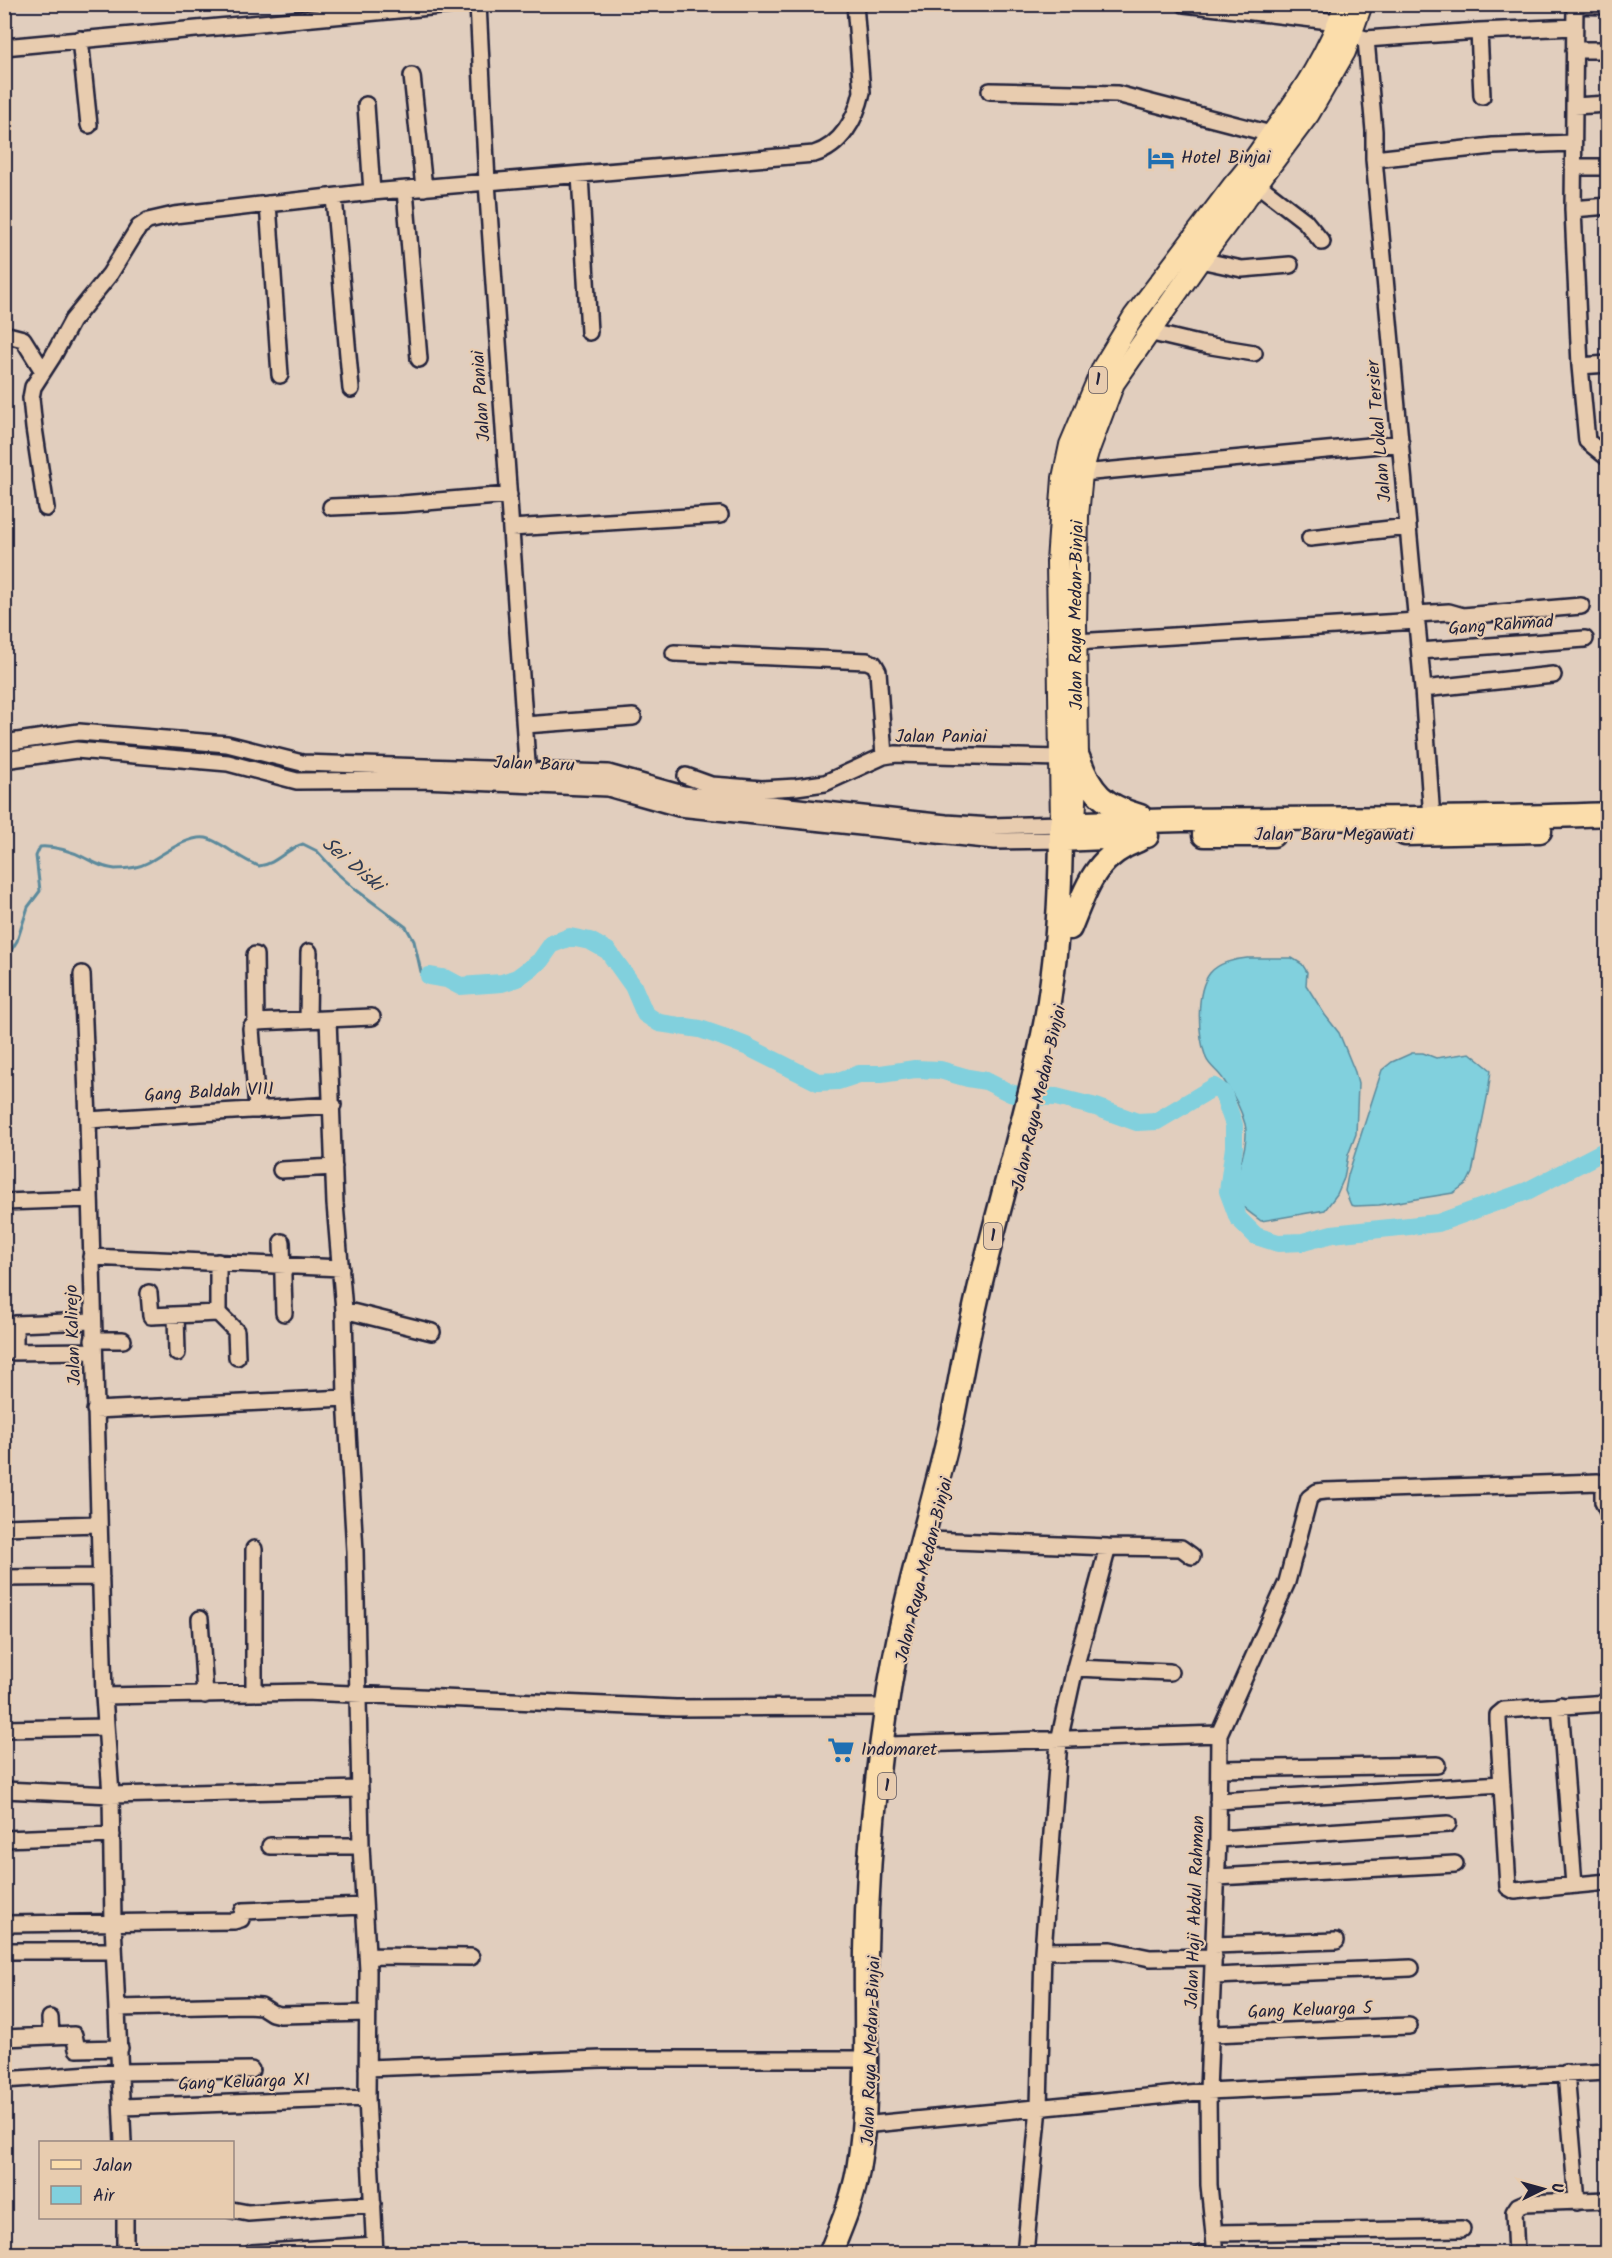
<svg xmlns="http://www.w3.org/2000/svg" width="1612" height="2258" viewBox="0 0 1612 2258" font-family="Kalam,sans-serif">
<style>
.water{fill:#81d0dd;stroke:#5b8a9c;stroke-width:1.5}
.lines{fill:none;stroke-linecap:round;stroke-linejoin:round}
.stream{stroke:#5b8a9c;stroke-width:3}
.river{stroke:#81d0dd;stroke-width:18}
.minor-casing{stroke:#22223b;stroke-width:20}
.major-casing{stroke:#22223b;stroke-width:24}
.highway-casing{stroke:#22223b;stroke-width:27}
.minor{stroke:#e8ccaf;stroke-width:15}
.major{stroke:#fbddab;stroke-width:20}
.highway{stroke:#fbddab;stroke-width:22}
.labels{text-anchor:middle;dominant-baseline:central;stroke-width:4.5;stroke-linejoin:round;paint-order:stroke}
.shield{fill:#e8ccaf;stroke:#5d555e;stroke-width:1.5}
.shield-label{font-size:16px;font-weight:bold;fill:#22223b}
.poi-label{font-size:18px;fill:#22223b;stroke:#e8ccaf;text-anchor:start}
.street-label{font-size:18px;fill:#22223b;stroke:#e8ccaf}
.water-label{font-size:20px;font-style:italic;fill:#303c53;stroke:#e8ccaf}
</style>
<rect width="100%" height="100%" fill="#e1cebe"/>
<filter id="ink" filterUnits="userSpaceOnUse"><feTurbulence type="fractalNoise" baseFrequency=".0167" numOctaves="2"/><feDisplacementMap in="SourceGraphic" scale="12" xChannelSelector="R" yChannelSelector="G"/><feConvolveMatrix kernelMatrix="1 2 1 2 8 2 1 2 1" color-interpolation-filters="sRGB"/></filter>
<g filter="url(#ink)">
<path class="water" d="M 1247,958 L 1292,958 L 1302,964 L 1307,972 L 1306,985 L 1325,1015 L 1339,1033 L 1355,1072 L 1358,1084 L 1356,1134 L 1348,1155 L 1344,1178 L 1337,1194 L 1325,1210 L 1261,1221 C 1252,1214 1240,1207 1235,1196 C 1230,1183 1251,1147 1245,1124 C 1241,1109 1232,1092 1223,1079 C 1218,1071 1209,1066 1206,1058 C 1198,1036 1195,992 1210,973 C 1218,963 1235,959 1247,958 Z
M 1412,1053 L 1423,1053 L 1436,1058 L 1470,1053 L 1491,1070 L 1488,1093 L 1472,1173 L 1467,1183 L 1453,1193 L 1379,1205 L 1355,1206 L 1351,1205 L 1345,1191 L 1348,1175 L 1382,1070 L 1392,1062 Z"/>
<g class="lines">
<path class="stream" d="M 4,962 L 17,941 L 28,907 L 40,891 L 36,856 L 40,847 C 54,846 72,851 85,858 C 95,863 103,868 115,869 C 125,869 138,868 147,863 C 162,855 188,835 206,838 C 219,840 242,861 259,866 C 277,864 284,850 303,844 L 317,851 L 338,874 L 355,889 L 406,927 L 414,941 L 421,972 L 429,976"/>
<path class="river" d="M 429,976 L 447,979 L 460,986 L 502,983 L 517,978 L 540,961 L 552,944 L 570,937 L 590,941 L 608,951 L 633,986 L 645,1014 L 659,1023 L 700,1029 L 723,1037 L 746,1046 L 818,1082 L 838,1081 L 859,1074 L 881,1074 L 915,1069 L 940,1070 L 968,1078 L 986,1081 L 1010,1093 L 1021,1096 L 1056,1097 L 1096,1107 L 1137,1122 L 1157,1121 L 1214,1087 L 1223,1093 L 1234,1125 L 1234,1147 L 1228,1191 L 1238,1218 L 1256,1236 L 1278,1243 L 1303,1242 L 1332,1234 L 1438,1223 L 1527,1191 L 1608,1149"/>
<defs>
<path id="minor" d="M 478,4 L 487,182 L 528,777
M 1184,4 L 1338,22
M 1575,4 L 1573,209 L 1580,366 L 1587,441 L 1608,458
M 1575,5 L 1608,6
M 1479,31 L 1482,96
M 1359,37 L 1366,39 L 1479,31 L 1575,27
M 80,39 L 89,125
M 1366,39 L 1374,131 L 1374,159 L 1423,689 L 1432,819
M 4,47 L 462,4
M 1574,50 L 1608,50
M 412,76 L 424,188
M 990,91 L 1117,94 L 1271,134
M 366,105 L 372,192
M 1574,106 L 1608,104
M 1374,159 L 1493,146 L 1573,143
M 1573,167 L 1608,167
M 580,175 L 589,332
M 1257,184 L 1305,221 L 1322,242
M 405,190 L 419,359
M 334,197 L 351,389
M 268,204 L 280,375
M 1573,209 L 1608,206
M 1200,260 L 1242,269 L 1290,265
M 1148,332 L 1199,344 L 1254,353
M 4,334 L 23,339 L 43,371
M 1580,366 L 1608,364
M 1082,473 L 1401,443
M 331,507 L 402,504 L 509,495
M 46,508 L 34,428 L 31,398 L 33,387 L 53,356 L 72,321 L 110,274 L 139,227 L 148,221 L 174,215 L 372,192 L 814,154 C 841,146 856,119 862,92 L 855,4
M 511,528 L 720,515
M 1310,538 L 1408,527
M 1416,614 L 1449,612 L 1463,616 L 1581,606
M 1076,642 L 1417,621
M 1420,651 L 1585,639
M 674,653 L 867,661 L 874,664 L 878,671 L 884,756
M 1423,689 L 1553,675
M 525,725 L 633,717
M 4,743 L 79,732 L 227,744 L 302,763 L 608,773 L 683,794 L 715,798 L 946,823 L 991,826 L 1061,824
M 4,760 L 76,750 L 228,763 L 297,781 L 422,780 L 608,788 L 679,808 L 995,841 L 1061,840
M 686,776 L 711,785 L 725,786 L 762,789 L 796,787 L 825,783 L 884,756 L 896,754 L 1060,758
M 255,955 L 256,1022 L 251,1028 L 257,1110
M 82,974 L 88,1120 L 104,1696 L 111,1795 L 113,1923 L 123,2142
M 328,1019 L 335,1204 L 344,1310 L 346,1398 L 355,1551 L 361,1846 L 368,1971 L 367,2098 L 375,2254
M 308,1020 L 309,952
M 256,1022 L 372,1017
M 88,1120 L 333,1105
M 281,1170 L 334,1167
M 4,1202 L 90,1199
M 282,1242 L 284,1313
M 91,1257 L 341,1268
M 218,1262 L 218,1313 L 236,1331 L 237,1357
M 149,1293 L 151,1316 L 218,1313
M 344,1310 L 432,1332
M 176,1315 L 177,1353
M 93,1340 L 123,1340
M 4,1352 L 93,1351
M 15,1352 L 15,1324 L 92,1321
M 95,1410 L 346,1398
M 4,1527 L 98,1524
M 930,1540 L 1108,1547 L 1181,1548 L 1192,1556
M 254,1549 L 254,1692
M 4,1578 L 101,1577
M 200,1619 L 205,1695
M 1075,1668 L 1170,1672
M 104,1696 L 305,1692 L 676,1708 L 886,1707
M 1608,1703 L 1504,1710 L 1498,1715 L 1498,1720 L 1508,1887 L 1515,1891 L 1608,1882
M 1560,1705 L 1574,1885
M 4,1729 L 106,1727
M 891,1745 L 1219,1734
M 1219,1769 L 1437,1765
M 4,1790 L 111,1795 L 360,1789
M 1218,1801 L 1502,1784
M 4,1839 L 112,1835
M 1218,1839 L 1448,1824
M 270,1846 L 361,1846
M 1217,1877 L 1455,1864
M 6,1924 L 234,1921 L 241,1919 L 243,1911 L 364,1906
M 1214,1945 L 1336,1941
M 4,1951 L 114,1951
M 1043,1951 L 1111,1950 L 1150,1958 L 1214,1957
M 367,1956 L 471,1957
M 1214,1976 L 1411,1968
M 118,2008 L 247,2005 L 261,2006 L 272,2013 L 280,2015 L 368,2013
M 50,2018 L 51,2036
M 1212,2034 L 1409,2026
M 4,2038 L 74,2035 L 77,2049 L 120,2048
M 367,2068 L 602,2059 L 866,2059
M 1566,2073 L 1577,2202
M 4,2080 L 120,2072 L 251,2070
M 123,2107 L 367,2098
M 864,2123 L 873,2124 L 1208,2091 L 1608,2072
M 232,2210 L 248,2213 L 373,2204
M 125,2218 L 125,2254
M 1214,2233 L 1462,2229
M 252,2253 L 374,2245
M 1025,2254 L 1039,2107 L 1043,1951 L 1059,1741 L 1075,1668 L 1108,1547
M 1201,2254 L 1216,2253
M 1216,2254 L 1209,2185 L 1208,2091 L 1218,1839 L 1219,1734 L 1287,1582 L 1309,1498 L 1317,1492 L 1325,1491 L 1598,1482 L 1603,1487 L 1603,1502 L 1608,1512
M 1516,2254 L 1514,2212 L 1518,2206 L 1525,2203 L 1608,2200"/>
<g id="major">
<path id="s1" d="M 1075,823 L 1078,757 L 1076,624 L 1078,516 L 1082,473 L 1088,452 L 1114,383 L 1200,260 L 1309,114 L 1345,52 L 1362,4"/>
<path d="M 1061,824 L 1057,562 L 1063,478 L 1070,445 L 1103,367 L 1134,316 L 1234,184 C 1249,168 1260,150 1273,132 C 1303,91 1328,53 1345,4"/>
</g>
<path id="highway" d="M 1078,757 C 1091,793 1103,805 1140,816
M 1405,834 L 1540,831
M 1204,835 L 1273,835
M 1061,840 L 1147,836
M 1070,928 C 1087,887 1094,857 1139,840
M 830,2254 C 841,2227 853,2199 858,2170 C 870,2098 865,2025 866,1952 C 867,1869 875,1785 887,1704 C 899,1617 925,1533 946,1448 C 957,1403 963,1357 974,1312 C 994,1219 1024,1128 1043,1035 C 1057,966 1061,894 1061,824 C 1243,815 1425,822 1608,814"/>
</defs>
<use href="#minor" class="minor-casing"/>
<use href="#major" class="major-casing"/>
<use href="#highway" class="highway-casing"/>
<use href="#minor" class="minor"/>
<use href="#major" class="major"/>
<use href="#highway" class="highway"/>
</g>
</g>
<defs>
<symbol id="hotel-bare" viewBox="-9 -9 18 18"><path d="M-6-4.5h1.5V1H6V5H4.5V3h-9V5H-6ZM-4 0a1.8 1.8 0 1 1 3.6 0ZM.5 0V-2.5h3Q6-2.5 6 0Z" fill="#1f6fb2" stroke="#e8ccaf" stroke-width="2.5" paint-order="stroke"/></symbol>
<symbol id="supermarket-bare" viewBox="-9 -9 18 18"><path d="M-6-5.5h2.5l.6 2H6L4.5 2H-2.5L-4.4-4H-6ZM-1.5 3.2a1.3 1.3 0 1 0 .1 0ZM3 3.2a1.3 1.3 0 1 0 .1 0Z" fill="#1f6fb2" stroke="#e8ccaf" stroke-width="2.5" paint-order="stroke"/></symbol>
</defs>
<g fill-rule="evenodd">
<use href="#hotel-bare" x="1142" y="139" width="38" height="38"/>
<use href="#supermarket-bare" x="822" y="1731" width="38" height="38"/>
</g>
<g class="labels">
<g class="shield">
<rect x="1089" y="367" width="18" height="26" rx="4.5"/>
<rect x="984" y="1223" width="18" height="26" rx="4.5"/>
<rect x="878" y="1773" width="18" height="26" rx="4.5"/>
</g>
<g class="shield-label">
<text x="1098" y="380">1</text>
<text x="993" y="1236">1</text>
<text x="887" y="1786">1</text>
</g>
<g class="poi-label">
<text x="1181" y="158">Hotel Binjai</text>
<text x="861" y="1750">Indomaret</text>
</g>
<g class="street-label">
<text transform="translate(482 396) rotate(-94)">Jalan Paniai</text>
<text transform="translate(1380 431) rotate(-95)">Jalan Lokal Tersier</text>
<text stroke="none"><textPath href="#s1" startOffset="208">Jalan Raya Medan-Binjai</textPath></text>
<text transform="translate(1501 626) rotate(-4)">Gang Rahmad</text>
<text x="941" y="737">Jalan Paniai</text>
<text transform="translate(534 765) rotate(2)">Jalan Baru</text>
<text x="1334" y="835">Jalan Baru Megawati</text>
<text transform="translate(209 1093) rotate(-3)">Gang Baldah VIII</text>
<text transform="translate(1040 1098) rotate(-77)">Jalan Raya Medan-Binjai</text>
<text transform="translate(74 1335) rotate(-92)">Jalan Kalirejo</text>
<text transform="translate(925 1570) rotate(-76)">Jalan Raya Medan-Binjai</text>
<text transform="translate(1196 1912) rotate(-88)">Jalan Haji Abdul Rahman</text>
<text transform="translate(1310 2011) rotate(-2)">Gang Keluarga 5</text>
<text transform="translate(872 2051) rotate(-88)">Jalan Raya Medan-Binjai</text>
<text transform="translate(244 2083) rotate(-2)">Gang Keluarga XI</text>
</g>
<g class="water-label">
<text transform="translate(352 865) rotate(40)">Sei Diski</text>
</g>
</g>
<rect width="1612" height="2258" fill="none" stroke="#e8ccaf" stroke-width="24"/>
<rect x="12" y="12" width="1588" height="2234" fill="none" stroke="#22223b" stroke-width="2" filter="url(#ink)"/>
<rect x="39" y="2141" width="195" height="78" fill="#e8ccaf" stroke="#998881" stroke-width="1.5"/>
<rect x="51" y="2160" width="30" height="9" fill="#fbddab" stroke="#998881" stroke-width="1.5"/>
<text x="93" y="2171" font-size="18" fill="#22223b">Jalan</text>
<rect x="51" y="2186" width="30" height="18" fill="#81d0dd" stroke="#998881" stroke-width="1.5"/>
<text x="93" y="2201" font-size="18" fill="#22223b">Air</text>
<g transform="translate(1543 2189) rotate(85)" stroke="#e8ccaf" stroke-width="4.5" paint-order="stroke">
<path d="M0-4.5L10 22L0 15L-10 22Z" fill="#22223b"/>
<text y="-9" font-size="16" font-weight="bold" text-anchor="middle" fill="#22223b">U</text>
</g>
</svg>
